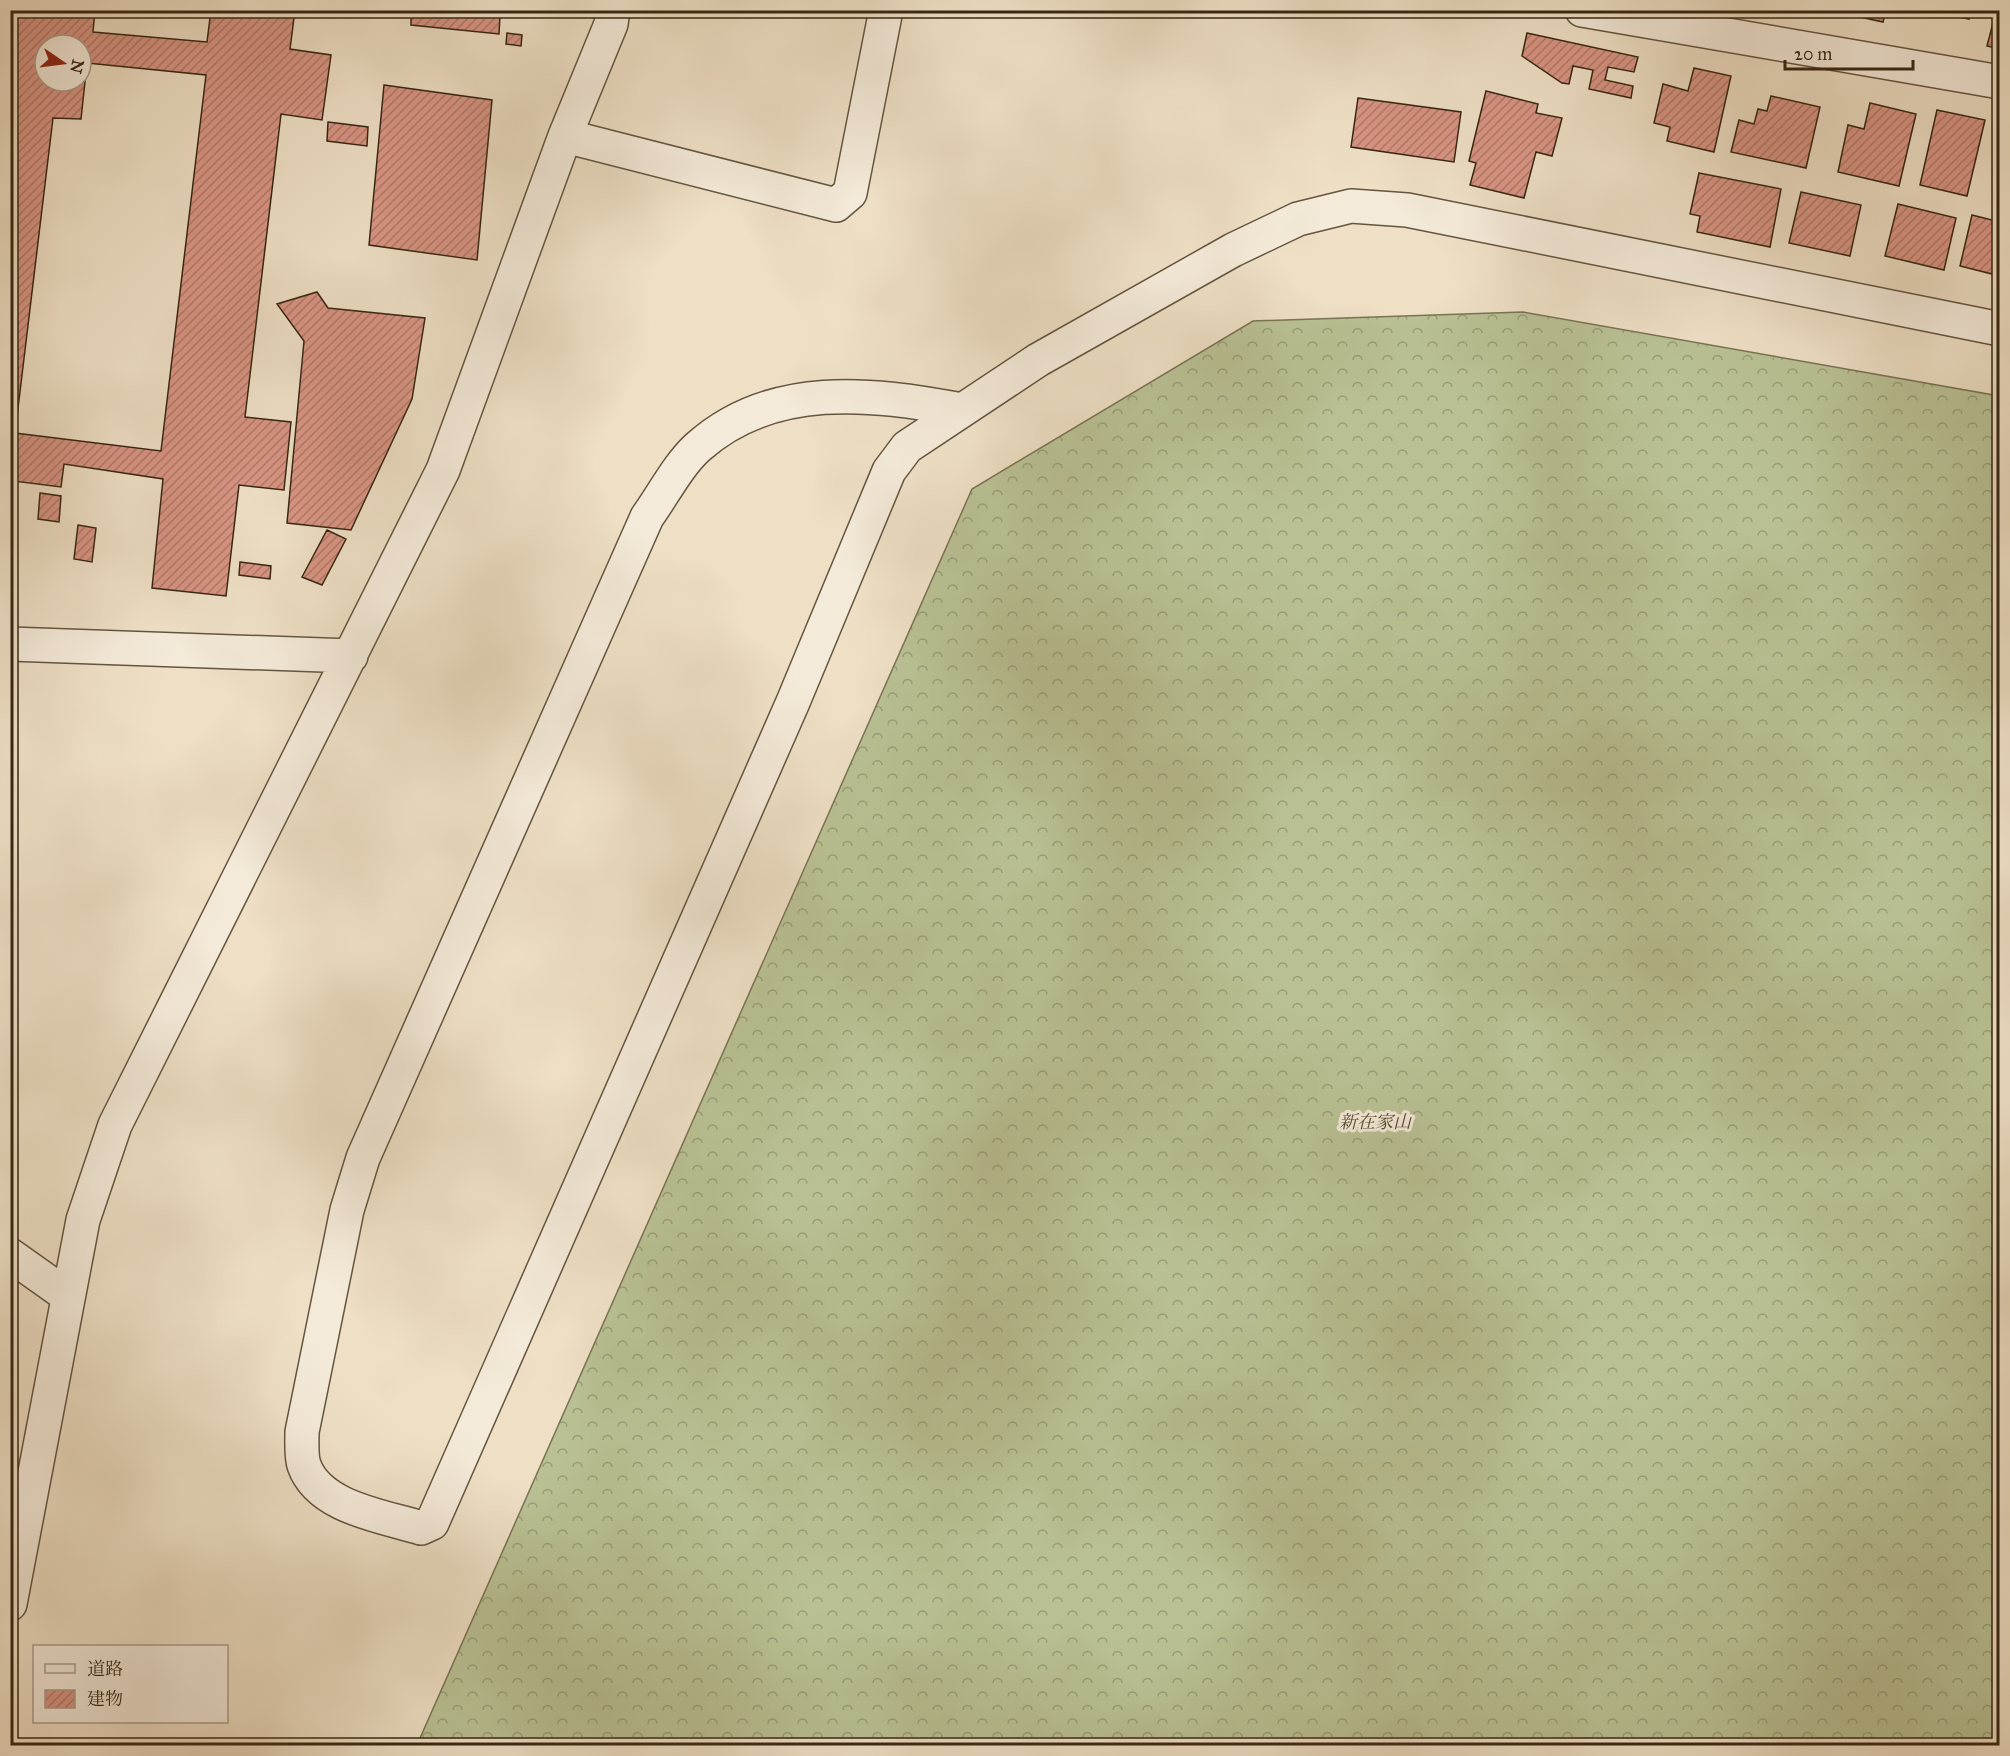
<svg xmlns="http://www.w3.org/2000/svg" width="2010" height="1756" viewBox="0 0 2010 1756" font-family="'IM FELL Great Primer','Noto Serif JP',serif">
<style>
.forest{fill:url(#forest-crowns);stroke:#787453;stroke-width:1.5}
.building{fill:url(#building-hatch);stroke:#362712;stroke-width:1.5;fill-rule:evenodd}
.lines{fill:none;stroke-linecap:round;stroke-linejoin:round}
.street-casing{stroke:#64553f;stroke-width:36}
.street{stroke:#f4ead9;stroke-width:33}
.labels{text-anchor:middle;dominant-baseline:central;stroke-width:6;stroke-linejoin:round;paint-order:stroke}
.park-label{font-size:18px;font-style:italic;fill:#574e32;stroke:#f4ead9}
</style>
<defs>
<pattern id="forest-crowns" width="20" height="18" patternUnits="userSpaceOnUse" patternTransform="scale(1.5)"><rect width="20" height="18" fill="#b9c194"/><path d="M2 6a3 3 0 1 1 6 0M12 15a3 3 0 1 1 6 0" fill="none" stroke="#979d77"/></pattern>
<pattern id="building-hatch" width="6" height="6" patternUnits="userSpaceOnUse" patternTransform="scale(1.5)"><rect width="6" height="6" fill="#d89483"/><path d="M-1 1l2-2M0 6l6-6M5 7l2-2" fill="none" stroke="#b0796a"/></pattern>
</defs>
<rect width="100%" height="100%" fill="#eedfc5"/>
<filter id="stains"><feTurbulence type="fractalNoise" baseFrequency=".00333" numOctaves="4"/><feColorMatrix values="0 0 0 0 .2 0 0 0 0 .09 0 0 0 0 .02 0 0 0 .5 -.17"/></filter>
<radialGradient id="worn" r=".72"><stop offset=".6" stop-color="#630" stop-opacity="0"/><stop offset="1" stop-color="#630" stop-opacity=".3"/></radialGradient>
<path class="forest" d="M 1523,312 L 1999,396 L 1999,1745 L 417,1745 L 972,489 L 1253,321 Z"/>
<path class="building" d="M 10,10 L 95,10 L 93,32 L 207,42 L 211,10 L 295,10 L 290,49 L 331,55 L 322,120 L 281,114 L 245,417 L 291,422 L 284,490 L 239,485 L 226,596 L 152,588 L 163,479 L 64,464 L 61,487 L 14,481 L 10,510 ZM 45,45 L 81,45 L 81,81 L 45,81 ZM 87,63 L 206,75 L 161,451 L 15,433 L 53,118 L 81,119 Z
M 411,10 L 458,10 L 500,15 L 499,34 L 411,25 Z
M 1846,10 L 1886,10 L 1883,22 L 1846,14 Z
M 1927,10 L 1970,10 L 1969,19 Z
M 1994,19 L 2000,21 L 2000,49 L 1987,46 Z
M 507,33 L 522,35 L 521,46 L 506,44 Z
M 1527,33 L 1638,57 L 1634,72 L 1608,67 L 1605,80 L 1633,86 L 1631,98 L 1589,89 L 1593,70 L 1573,66 L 1569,84 L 1562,83 L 1522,56 Z
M 1694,68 L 1731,76 L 1714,152 L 1667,141 L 1670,127 L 1654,123 L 1663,84 L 1688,91 Z
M 384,85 L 492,100 L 477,260 L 369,245 Z
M 1486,91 L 1538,104 L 1536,113 L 1562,118 L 1552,156 L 1536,152 L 1524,198 L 1470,185 L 1476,163 L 1469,161 Z
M 1771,96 L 1820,107 L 1806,168 L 1731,152 L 1739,120 L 1754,124 L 1758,109 L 1767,111 Z
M 1358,98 L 1461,112 L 1454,162 L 1351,147 Z
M 1870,103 L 1916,114 L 1899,186 L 1838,172 L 1848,125 L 1864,129 Z
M 1937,110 L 1985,120 L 1967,196 L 1920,185 Z
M 328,122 L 368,127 L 367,146 L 327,141 Z
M 1699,173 L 1781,189 L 1770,247 L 1697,232 L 1700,216 L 1690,214 Z
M 2000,181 L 2000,202 L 1995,201 Z
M 1801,192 L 1861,205 L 1850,256 L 1789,243 Z
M 1898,204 L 1956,218 L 1944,270 L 1885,256 Z
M 1972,215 L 2000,222 L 2000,263 L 1995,262 L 1992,274 L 1960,266 Z
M 317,292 L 328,308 L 425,318 L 412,399 L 351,530 L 287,523 L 304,341 L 277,304 Z
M 40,493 L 61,496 L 59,522 L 38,519 Z
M 78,525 L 96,528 L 92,562 L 74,559 Z
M 327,530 L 346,539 L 322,585 L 302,577 Z
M 240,562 L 271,566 L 270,579 L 239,575 Z"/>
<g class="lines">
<defs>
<path id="street" d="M 1582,10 L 2000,82
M 565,136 L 836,205 L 850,193 L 886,10
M 962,410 C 872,393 772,381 698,447 C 678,465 663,495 647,517 L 363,1158 L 347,1210 L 302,1432 C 302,1442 301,1456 304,1465 C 319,1508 383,1516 421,1528 L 432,1523 L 793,702 L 889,471 L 907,447 L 1038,360 L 1233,250 L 1298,219 L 1351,206 L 1407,210 L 2000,329
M 10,644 L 351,656
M 10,1255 L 68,1296
M 10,1604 L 83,1220 L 115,1125 L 443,470 L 565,136 L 611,24 L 613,10"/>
</defs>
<use href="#street" class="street-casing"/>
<use href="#street" class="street"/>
</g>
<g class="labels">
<g class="park-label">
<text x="1375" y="1122">新在家山</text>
</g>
</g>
<rect width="2010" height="1756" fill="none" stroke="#eedfc5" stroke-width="36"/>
<rect x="12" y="12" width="1986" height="1732" fill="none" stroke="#362712" stroke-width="3"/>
<rect x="18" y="18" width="1974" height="1720" fill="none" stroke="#362712" stroke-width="1.5"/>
<rect x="33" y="1645" width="195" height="78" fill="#f4ead9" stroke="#a89c89" stroke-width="1.5"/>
<rect x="45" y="1664" width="30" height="9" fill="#f4ead9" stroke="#a89c89" stroke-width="1.5"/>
<text x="87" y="1675" font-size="18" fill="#362712">道路</text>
<rect x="45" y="1690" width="30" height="18" fill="url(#building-hatch)" stroke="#a89c89" stroke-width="1.5"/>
<text x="87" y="1705" font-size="18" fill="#362712">建物</text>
<g transform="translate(63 63) rotate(104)"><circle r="28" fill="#f4ead9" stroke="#a89c89" stroke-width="1.5"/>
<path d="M0-4.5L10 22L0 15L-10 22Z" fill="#8f2418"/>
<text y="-9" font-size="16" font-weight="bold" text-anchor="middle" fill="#362712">N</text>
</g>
<path d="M1785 60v9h128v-9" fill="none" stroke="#362712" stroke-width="3"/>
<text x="1794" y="60" font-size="18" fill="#362712" stroke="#f4ead9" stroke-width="4.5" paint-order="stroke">20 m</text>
<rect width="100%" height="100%" filter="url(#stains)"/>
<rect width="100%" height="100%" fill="url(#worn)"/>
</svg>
